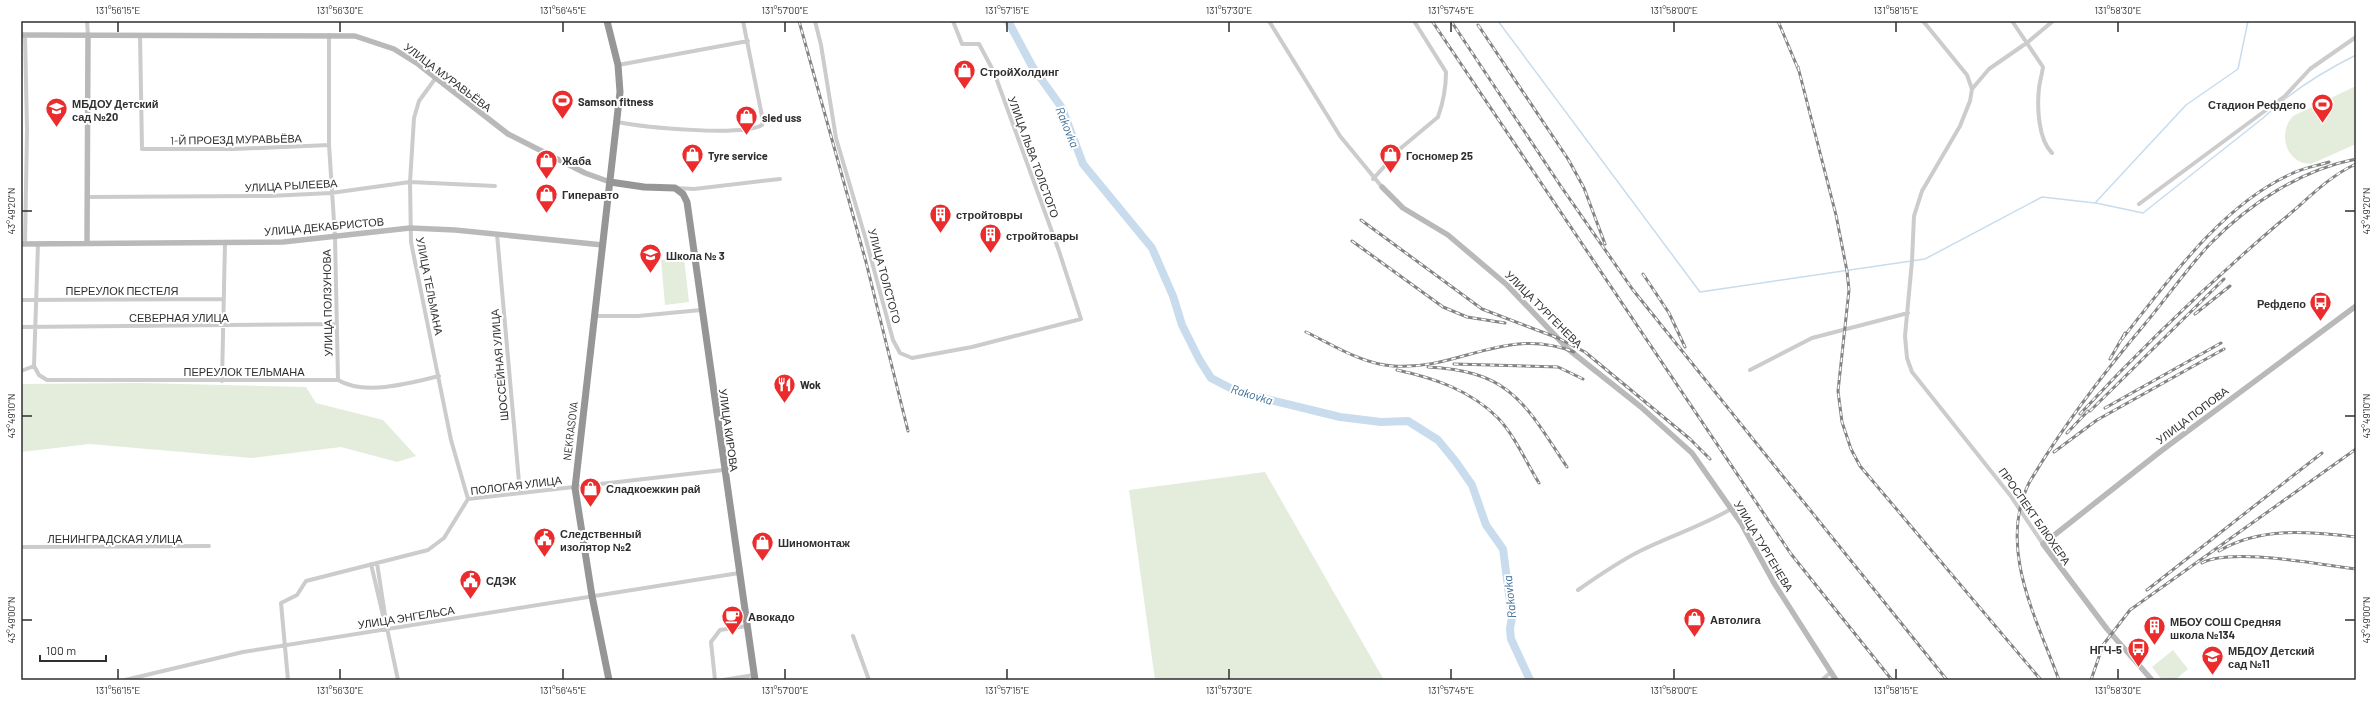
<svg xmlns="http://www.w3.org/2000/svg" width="2377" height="701" viewBox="0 0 2377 701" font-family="Barlow,sans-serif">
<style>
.green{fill:#e4eddc}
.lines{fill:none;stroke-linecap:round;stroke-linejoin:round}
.stream{stroke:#c8dced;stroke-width:1.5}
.river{stroke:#c8dced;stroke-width:8}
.street{stroke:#ccc;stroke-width:4}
.secondary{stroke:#b9b9b9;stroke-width:5.5}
.highway{stroke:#969696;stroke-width:7}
.rail-casing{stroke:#848484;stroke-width:3}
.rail{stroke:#fff;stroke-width:1.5;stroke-dasharray:4.5;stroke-linecap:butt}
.ticks{fill:none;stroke:#2f2f2f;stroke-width:1.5}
.labels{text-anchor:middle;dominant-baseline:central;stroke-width:4;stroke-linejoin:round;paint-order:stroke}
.poi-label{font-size:11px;font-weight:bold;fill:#2f2f2f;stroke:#fff;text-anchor:start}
.street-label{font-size:11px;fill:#2f2f2f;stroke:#fff}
.water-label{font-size:12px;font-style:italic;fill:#396b95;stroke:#fff}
.neatline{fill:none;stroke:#2f2f2f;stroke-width:1.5}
.ticks-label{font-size:10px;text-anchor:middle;fill:#2f2f2f}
</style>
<rect width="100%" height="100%" fill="#fff"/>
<path class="green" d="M 2356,86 L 2356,144 L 2311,164 C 2286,164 2277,133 2293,116 Z
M 684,258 L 689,302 L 665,305 L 661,260 Z
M 139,383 L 306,387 L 316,403 L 383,420 L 416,456 L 397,462 L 341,447 L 251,458 L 90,444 L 21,452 L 21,384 Z
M 1265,472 L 1384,680 L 1155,680 L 1129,490 Z
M 2173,650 L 2188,669 L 2175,680 L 2162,680 L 2152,667 Z"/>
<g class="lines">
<path class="stream" d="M 1498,21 L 1700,292 L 1925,259 L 2042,197 L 2095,203 L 2186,105 L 2238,69 L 2248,21
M 2096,203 L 2143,213 L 2263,118 C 2290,92 2322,72 2356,55"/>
<path class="river" d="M 1008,21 L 1032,66 L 1062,108 L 1083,164 L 1152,248 L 1173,296 L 1182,325 L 1199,359 L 1211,378 L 1232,389 L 1258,397 L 1340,417 L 1381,422 L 1408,421 L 1438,440 L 1456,462 L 1472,485 L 1486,525 L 1503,549 L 1512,617 L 1510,629 L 1511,639 L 1530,680"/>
<path class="street" d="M 87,21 L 88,36
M 815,21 L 821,45 L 836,138 L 866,240 L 893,340 L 900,353 L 912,358 L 972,347 L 1081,319 L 1059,251 L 994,72 L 979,44 L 962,44 L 953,21
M 1269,21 L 1340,136 L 1382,187
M 1923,21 L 1967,75 L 1972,89
M 2012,21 L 2043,67 C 2042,74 2040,81 2039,88 C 2037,107 2038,139 2052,153
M 25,35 L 27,130 L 25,244
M 140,35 L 142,149 L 234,149 L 329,145
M 329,35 L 329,145 L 335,237 L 338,380
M 618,65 L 748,41
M 435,79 L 419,101 L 414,118 L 410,182 L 411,242 L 451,440 L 468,499
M 617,122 C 643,127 741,137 762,125 L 763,121 L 743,21
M 1373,179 L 1401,148 L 1438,117 C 1443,103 1446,87 1446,72 L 1414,21
M 675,188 L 694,189 L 780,179
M 88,197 L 269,196 L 331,193 L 410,182 L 495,186
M 2139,204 L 2285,96 L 2310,69 L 2356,37
M 497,234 L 520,493
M 38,244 L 34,366 L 39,375 L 47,380 L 338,380 C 364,396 411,383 439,376
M 21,300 L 223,299
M 595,316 L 638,316 L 701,310
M 21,327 L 337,324
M 1750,370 L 1812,338 L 1908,313
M 21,371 L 34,366
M 222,381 L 225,242
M 468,499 L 723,470
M 2043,544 L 2010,495 L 1912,372 L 1907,358 L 1905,336 L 1912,261 L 1914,216 L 1922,191 L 1960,126 L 1970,101 L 1972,89 L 1989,69 L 2028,42 L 2053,21
M 21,547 L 209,546
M 377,563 L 387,628 L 398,680
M 371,564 L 385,624
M 1578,590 C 1598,576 1618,562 1640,551 C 1670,536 1702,526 1731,509
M 853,636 L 869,680
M 125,680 L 243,652 L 739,573
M 288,680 L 281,603 L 297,595 L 306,581 L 428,550 L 444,538 L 468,499
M 715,680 L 711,642 L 720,630 L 747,626
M 723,680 L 754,675
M 1822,680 L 1830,673"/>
<path class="secondary" d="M 21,35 L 355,36 L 394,49 L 418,64 L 508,134 L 585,173 L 610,182
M 1382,187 L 1403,208 L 1448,235 L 1507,285 L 1568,349 L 1641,407 L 1692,453 L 1741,523 L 1774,583 L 1836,680
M 87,242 L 88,36
M 21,244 L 283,242 L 410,228 L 455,230 L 603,245
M 2152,680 L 2107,629 L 2043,544 L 2161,451 L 2356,306"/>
<path class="highway" d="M 607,21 L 618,65 L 620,92 L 575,488 L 592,596 L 609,680
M 610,182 L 644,187 L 675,188 L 683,194 L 687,202 L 755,680"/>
<defs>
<path id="rail" d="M 799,21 L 866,262 L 908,431
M 1432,21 L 1791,554 L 1892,680
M 1451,21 L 1560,185 L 1633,290 L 1947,680
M 1778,21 L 1799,71
M 1478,25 L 1568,159 L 1584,188 L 1605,244
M 1798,67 L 1836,215 L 1847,271 L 1849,290 L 1838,391 L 1842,422 L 1851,449 L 1860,466 L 2041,680
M 1361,220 L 1482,309 L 1558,338 L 1585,352 L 1690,439 L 1710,459
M 1352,241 L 1443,307 L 1467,317 L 1505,323
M 1643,274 L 1669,313 L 1685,347
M 2195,314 L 2230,286
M 1306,332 C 1333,345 1362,364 1393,366 C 1458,371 1506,325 1574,352
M 2122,339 C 2168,281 2222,205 2291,174 C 2303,168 2316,166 2329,162
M 2110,359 L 2125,333
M 1454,364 L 1558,367 L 1583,379
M 1428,367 C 1511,371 1525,404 1567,467
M 1397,370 C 1434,378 1470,390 1498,418 C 1515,436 1526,462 1539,483
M 2105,408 L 2221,343
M 2090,411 L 2224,279
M 2080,414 C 2143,346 2209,283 2279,223 C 2304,203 2327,177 2356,164
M 2067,433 L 2088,411
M 2054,452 L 2097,420 L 2224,349
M 2219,551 C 2262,526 2310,532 2356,537
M 2202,563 C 2231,547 2321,565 2356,569
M 2147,590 L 2322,453
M 2059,680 C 2037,619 1997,548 2029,483 C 2062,427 2102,375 2144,325 C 2167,298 2187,268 2211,243 C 2250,203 2301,170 2356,159
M 2091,680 L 2103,645 L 2130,610 L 2356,449"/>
</defs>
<use href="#rail" class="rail-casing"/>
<use href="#rail" class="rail"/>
</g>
<path class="ticks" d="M 118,22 L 118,32M 340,22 L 340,32M 563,22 L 563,32M 785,22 L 785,32M 1007,22 L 1007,32M 1229,22 L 1229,32M 1451,22 L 1451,32M 1674,22 L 1674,32M 1896,22 L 1896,32M 2118,22 L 2118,32M 22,211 L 32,211M 2345,211 L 2355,211M 22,416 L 32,416M 2345,416 L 2355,416M 22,620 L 32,620M 2345,620 L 2355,620M 118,669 L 118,679M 340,669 L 340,679M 563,669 L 563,679M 785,669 L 785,679M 1007,669 L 1007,679M 1229,669 L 1229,679M 1451,669 L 1451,679M 1674,669 L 1674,679M 1896,669 L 1896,679M 2118,669 L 2118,679"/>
<defs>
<symbol id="shop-pin" viewBox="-11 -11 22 30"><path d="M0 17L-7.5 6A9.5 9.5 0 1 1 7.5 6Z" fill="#ec2b2c" stroke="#fff"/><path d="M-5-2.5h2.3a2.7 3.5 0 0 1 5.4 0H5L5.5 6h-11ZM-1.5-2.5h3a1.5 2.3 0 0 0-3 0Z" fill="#fff"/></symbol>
<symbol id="stadium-pin" viewBox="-11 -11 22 30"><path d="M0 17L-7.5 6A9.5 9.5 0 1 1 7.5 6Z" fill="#ec2b2c" stroke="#fff"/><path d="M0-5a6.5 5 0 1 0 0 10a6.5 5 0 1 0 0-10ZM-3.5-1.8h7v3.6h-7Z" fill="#fff"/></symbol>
<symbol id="school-pin" viewBox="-11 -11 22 30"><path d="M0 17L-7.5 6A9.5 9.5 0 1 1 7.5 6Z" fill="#ec2b2c" stroke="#fff"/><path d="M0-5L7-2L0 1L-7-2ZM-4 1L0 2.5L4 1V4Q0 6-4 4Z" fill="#fff"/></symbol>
<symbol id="building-pin" viewBox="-11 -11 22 30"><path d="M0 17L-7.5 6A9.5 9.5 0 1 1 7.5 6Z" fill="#ec2b2c" stroke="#fff"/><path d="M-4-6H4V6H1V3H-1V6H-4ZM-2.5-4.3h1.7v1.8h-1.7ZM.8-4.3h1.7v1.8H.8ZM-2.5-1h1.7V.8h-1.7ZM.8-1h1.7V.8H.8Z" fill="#fff"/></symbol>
<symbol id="bus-pin" viewBox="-11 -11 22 30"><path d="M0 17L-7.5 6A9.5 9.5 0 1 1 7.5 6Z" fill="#ec2b2c" stroke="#fff"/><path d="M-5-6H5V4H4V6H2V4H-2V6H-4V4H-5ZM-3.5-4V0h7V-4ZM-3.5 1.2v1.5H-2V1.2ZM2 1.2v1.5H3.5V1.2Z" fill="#fff"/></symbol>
<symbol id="restaurant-pin" viewBox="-11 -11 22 30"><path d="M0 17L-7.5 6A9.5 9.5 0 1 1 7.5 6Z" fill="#ec2b2c" stroke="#fff"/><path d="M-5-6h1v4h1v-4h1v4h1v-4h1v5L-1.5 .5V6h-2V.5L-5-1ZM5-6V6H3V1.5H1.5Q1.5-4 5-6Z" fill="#fff"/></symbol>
<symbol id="civic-pin" viewBox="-11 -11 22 30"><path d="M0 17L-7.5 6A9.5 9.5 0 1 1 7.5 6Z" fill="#ec2b2c" stroke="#fff"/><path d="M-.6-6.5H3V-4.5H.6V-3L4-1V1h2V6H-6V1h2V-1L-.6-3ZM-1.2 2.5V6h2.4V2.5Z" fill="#fff"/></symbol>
<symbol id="cafe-pin" viewBox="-11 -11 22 30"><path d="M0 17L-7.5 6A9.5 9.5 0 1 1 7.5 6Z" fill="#ec2b2c" stroke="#fff"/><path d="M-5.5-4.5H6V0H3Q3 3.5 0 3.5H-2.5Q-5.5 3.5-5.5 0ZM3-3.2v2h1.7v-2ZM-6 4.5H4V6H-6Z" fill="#fff"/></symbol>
</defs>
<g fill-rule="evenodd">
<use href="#shop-pin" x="952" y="58" width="25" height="34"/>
<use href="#stadium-pin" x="550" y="88" width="25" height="34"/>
<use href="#stadium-pin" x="2310" y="92" width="25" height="34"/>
<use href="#school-pin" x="44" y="96" width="25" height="34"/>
<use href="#shop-pin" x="734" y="104" width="25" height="34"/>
<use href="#shop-pin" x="680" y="142" width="25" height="34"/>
<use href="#shop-pin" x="1378" y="142" width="25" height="34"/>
<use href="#shop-pin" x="534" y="148" width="25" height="34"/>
<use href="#shop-pin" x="534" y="182" width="25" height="34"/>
<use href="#building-pin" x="928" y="202" width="25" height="34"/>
<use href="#building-pin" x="978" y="222" width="25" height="34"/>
<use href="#school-pin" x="638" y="242" width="25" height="34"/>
<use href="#bus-pin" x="2308" y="290" width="25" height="34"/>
<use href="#restaurant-pin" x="772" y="372" width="25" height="34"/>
<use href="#shop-pin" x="578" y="476" width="25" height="34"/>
<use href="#civic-pin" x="532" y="526" width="25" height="34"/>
<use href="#shop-pin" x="750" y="530" width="25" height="34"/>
<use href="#civic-pin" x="458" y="568" width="25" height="34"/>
<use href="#cafe-pin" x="720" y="604" width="25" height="34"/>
<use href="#shop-pin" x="1682" y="606" width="25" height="34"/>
<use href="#building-pin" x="2142" y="614" width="25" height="34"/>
<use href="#bus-pin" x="2126" y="636" width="25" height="34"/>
<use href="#school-pin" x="2200" y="644" width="25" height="34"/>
</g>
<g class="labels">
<g class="poi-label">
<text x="980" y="71">СтройХолдинг</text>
<text x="578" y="101">Samson fitness</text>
<text x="72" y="103">МБДОУ Детский<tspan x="72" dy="13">сад №20</tspan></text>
<text x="2306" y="104" text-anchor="end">Стадион Рефдепо</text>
<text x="762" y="117">sled uss</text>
<text x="708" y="155">Tyre service</text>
<text x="1406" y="155">Госномер 25</text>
<text x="562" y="160">Жаба</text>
<text x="562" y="194">Гиперавто</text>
<text x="956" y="214">стройтовры</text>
<text x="1006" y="235">стройтовары</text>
<text x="666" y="255">Школа № 3</text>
<text x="2306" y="303" text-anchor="end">Рефдепо</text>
<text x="800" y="384">Wok</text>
<text x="606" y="488">Сладкоежкин рай</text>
<text x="560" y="533">Следственный<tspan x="560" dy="13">изолятор №2</tspan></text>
<text x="778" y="542">Шиномонтаж</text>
<text x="486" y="580">СДЭК</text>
<text x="748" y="616">Авокадо</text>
<text x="1710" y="619">Автолига</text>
<text x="2170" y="621">МБОУ СОШ Средняя<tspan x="2170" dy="13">школа №134</tspan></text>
<text x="2122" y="649" text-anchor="end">НГЧ-5</text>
<text x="2228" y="650">МБДОУ Детский<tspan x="2228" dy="13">сад №11</tspan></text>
</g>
<g class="street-label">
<text transform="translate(448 77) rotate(37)">УЛИЦА МУРАВЬЁВА</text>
<text transform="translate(236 139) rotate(-1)">1-Й ПРОЕЗД МУРАВЬЁВА</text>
<text transform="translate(1034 157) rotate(70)">УЛИЦА ЛЬВА ТОЛСТОГО</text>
<text transform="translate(291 185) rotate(-3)">УЛИЦА РЫЛЕЕВА</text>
<text transform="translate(324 226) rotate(-5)">УЛИЦА ДЕКАБРИСТОВ</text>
<text transform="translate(885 276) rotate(75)">УЛИЦА ТОЛСТОГО</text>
<text transform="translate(430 286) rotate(79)">УЛИЦА ТЕЛЬМАНА</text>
<text x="122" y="290">ПЕРЕУЛОК ПЕСТЕЛЯ</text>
<text transform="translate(327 303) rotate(-91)">УЛИЦА ПОЛЗУНОВА</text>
<text transform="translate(1544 309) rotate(45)">УЛИЦА ТУРГЕНЕВА</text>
<text x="179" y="317">СЕВЕРНАЯ УЛИЦА</text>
<text transform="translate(499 365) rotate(-95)">ШОССЕЙНАЯ УЛИЦА</text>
<text x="244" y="371">ПЕРЕУЛОК ТЕЛЬМАНА</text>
<text transform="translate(2192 415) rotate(-37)">УЛИЦА ПОПОВА</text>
<text transform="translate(729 430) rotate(82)">УЛИЦА КИРОВА</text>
<text transform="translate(570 431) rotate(-83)">NEKRASOVA</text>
<text transform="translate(516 485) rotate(-7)">ПОЛОГАЯ УЛИЦА</text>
<text transform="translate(2035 516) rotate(55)">ПРОСПЕКТ БЛЮХЕРА</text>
<text x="115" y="538">ЛЕНИНГРАДСКАЯ УЛИЦА</text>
<text transform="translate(1764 546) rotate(59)">УЛИЦА ТУРГЕНЕВА</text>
<text transform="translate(406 617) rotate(-9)">УЛИЦА ЭНГЕЛЬСА</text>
</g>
<g class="water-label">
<text transform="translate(1068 127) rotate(68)">Rakovka</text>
<text transform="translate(1252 394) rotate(17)">Rakovka</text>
<text transform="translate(1509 597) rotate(-96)">Rakovka</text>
</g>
</g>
<rect width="2377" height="701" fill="none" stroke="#ffffff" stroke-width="44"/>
<path d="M40 655v6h66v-6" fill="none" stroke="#2f2f2f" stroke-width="2"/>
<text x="46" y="655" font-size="12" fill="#2f2f2f" stroke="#ffffff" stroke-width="3" paint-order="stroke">100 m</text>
<rect x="22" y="22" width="2333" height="657" class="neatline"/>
<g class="ticks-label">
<text x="118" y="14">131°56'15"E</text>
<text x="340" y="14">131°56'30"E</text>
<text x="563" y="14">131°56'45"E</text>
<text x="785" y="14">131°57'00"E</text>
<text x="1007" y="14">131°57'15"E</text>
<text x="1229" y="14">131°57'30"E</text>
<text x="1451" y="14">131°57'45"E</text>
<text x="1674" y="14">131°58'00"E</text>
<text x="1896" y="14">131°58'15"E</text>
<text x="2118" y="14">131°58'30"E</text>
<text transform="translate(11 211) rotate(-90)" y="4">43°49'20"N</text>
<text transform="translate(2366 211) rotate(-90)" y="4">43°49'20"N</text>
<text transform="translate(11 416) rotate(-90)" y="4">43°49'10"N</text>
<text transform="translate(2366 416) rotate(-90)" y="4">43°49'10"N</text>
<text transform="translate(11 620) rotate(-90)" y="4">43°49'00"N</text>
<text transform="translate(2366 620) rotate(-90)" y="4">43°49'00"N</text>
<text x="118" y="694">131°56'15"E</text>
<text x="340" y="694">131°56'30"E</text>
<text x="563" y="694">131°56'45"E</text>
<text x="785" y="694">131°57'00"E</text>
<text x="1007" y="694">131°57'15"E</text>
<text x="1229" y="694">131°57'30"E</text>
<text x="1451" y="694">131°57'45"E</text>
<text x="1674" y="694">131°58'00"E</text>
<text x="1896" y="694">131°58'15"E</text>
<text x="2118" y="694">131°58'30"E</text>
</g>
</svg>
